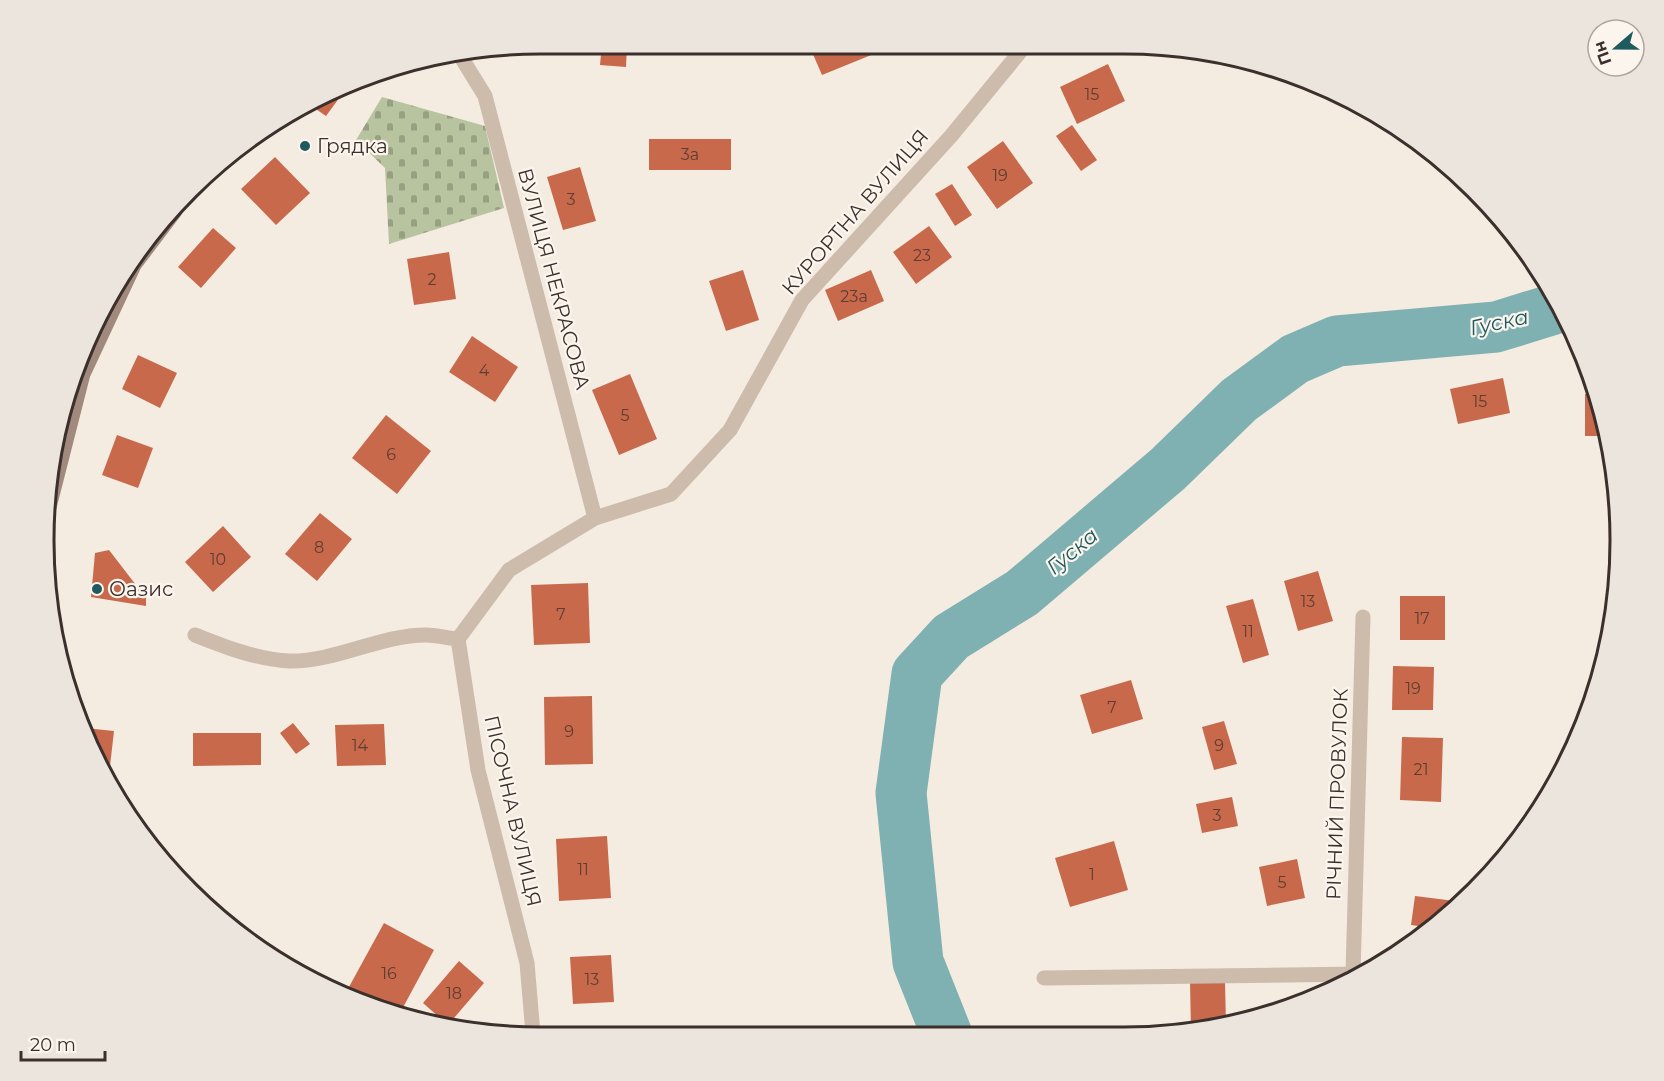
<svg xmlns="http://www.w3.org/2000/svg" width="1664" height="1081" viewBox="0 0 1664 1081" font-family="Montserrat,sans-serif">
<style>
.cemetery{fill:url(#cemetery-stones)}
.lines{fill:none;stroke-linecap:round;stroke-linejoin:round}
.river{stroke:#7fb0b2;stroke-width:51}
.building{fill:#c8694b}
.minor{stroke:#cdbbac;stroke-width:15}
.secondary{stroke:#a18a7d;stroke-width:15}
.poi-dot{fill:#1f5a5e;stroke:#fbf5ee;stroke-width:2}
.labels{text-anchor:middle;dominant-baseline:central;stroke-width:4.5;stroke-linejoin:round;paint-order:stroke}
.number-label{font-size:16px;fill:#5e3e33}
.poi-label{font-size:20px;fill:#3b302b;stroke:#fbf5ee;text-anchor:start}
.street-label{font-size:20px;fill:#3b302b;stroke:#fbf5ee}
.water-label{font-size:21px;font-style:italic;fill:#1f5a5e;stroke:#fbf5ee}
.rim{fill:none;stroke:#3b302b;stroke-width:3}
</style>
<defs>
<pattern id="cemetery-stones" width="16" height="16" patternUnits="userSpaceOnUse" patternTransform="scale(1.5)"><rect width="16" height="16" fill="#b8c4a0"/><path d="M2 7V4a2 2 0 0 1 4 0v3zM10 15v-3a2 2 0 0 1 4 0v3z" fill="#97a083"/></pattern>
</defs>
<rect width="100%" height="100%" fill="#f4ebe1"/>
<path class="cemetery" d="M 382,97 L 485,126 L 504,208 L 389,244 L 385,168 L 356,140 Z"/>
<g class="lines">
<path class="river" d="M 947,1035 L 918,962 L 901,793 L 917,674 L 951,637 L 1022,593 L 1168,469 L 1239,400 L 1295,359 L 1337,341 L 1496,327 L 1561,307"/>
</g>
<path class="building" d="M 602,44 L 627,44 L 626,67 L 600,65 Z
M 698,45 L 777,45 L 777,52 Z
M 809,45 L 878,46 L 881,51 L 822,75 Z
M 1108,64 L 1125,101 L 1077,124 L 1060,87 Z
M 348,86 L 326,116 L 310,105 Z
M 1072,125 L 1097,160 L 1081,171 L 1056,136 Z
M 649,139 L 731,139 L 731,170 L 649,170 Z
M 1003,141 L 1033,183 L 997,209 L 967,167 Z
M 275,157 L 310,193 L 276,225 L 241,189 Z
M 580,167 L 596,221 L 563,230 L 547,177 Z
M 952,184 L 972,215 L 955,226 L 935,194 Z
M 929,226 L 952,257 L 916,284 L 893,252 Z
M 213,228 L 236,248 L 201,288 L 178,267 Z
M 449,252 L 456,299 L 414,305 L 407,259 Z
M 743,270 L 759,320 L 726,331 L 709,281 Z
M 871,270 L 884,301 L 838,321 L 825,290 Z
M 472,336 L 518,367 L 495,402 L 449,372 Z
M 138,355 L 177,373 L 160,408 L 122,389 Z
M 630,374 L 657,439 L 619,455 L 592,390 Z
M 1503,378 L 1510,413 L 1458,424 L 1450,389 Z
M 1585,394 L 1597,394 L 1608,436 L 1585,436 Z
M 386,415 L 431,451 L 397,494 L 352,458 Z
M 117,435 L 153,448 L 138,488 L 102,475 Z
M 320,513 L 352,539 L 317,581 L 285,554 Z
M 223,526 L 251,557 L 213,592 L 185,562 Z
M 109,550 L 146,598 L 146,606 L 91,597 L 95,553 Z
M 1318,571 L 1333,621 L 1298,631 L 1284,581 Z
M 588,583 L 590,643 L 534,645 L 531,585 Z
M 1400,596 L 1445,596 L 1445,640 L 1400,640 Z
M 1253,599 L 1269,655 L 1243,663 L 1226,606 Z
M 1393,666 L 1434,667 L 1433,710 L 1392,710 Z
M 1131,680 L 1143,719 L 1092,734 L 1080,695 Z
M 592,696 L 593,764 L 545,765 L 544,697 Z
M 1224,721 L 1237,764 L 1214,770 L 1202,727 Z
M 293,723 L 310,744 L 296,754 L 280,733 Z
M 384,724 L 386,765 L 337,766 L 335,725 Z
M 85,728 L 114,731 L 108,784 L 105,777 Z
M 193,733 L 261,733 L 261,765 L 193,766 Z
M 1402,737 L 1443,738 L 1441,802 L 1400,800 Z
M 1232,797 L 1238,826 L 1202,833 L 1196,804 Z
M 607,836 L 611,898 L 559,901 L 556,839 Z
M 1114,841 L 1128,890 L 1070,907 L 1055,858 Z
M 1297,859 L 1305,898 L 1267,906 L 1259,867 Z
M 1415,896 L 1455,901 L 1454,908 L 1433,928 L 1411,925 Z
M 384,923 L 434,950 L 400,1013 L 344,996 Z
M 611,955 L 614,1002 L 573,1004 L 570,957 Z
M 459,961 L 484,983 L 448,1025 L 423,1003 Z
M 1190,981 L 1225,981 L 1226,1025 L 1191,1031 Z"/>
<g class="lines">
<path class="minor" d="M 461,57 L 485,96 L 595,518
M 195,635 C 225,647 256,659 289,661 C 336,662 379,635 426,635 C 436,635 447,638 458,639
M 1353,974 L 1363,617
M 1044,978 L 1362,974
M 533,1034 L 527,963 L 478,770 L 458,639 L 509,570 L 595,518 L 671,494 L 730,430 L 802,300 L 951,136 L 1024,47"/>
<path class="secondary" d="M 46,519 L 83,374 L 134,265 L 175,211"/>
</g>
<g class="poi-dot">
<circle cx="305" cy="146" r="6"/>
<circle cx="97" cy="589" r="6"/>
</g>
<g class="labels">
<g class="number-label">
<text x="1092" y="94">15</text>
<text x="690" y="154">3а</text>
<text x="1000" y="175">19</text>
<text x="571" y="199">3</text>
<text x="922" y="255">23</text>
<text x="432" y="279">2</text>
<text x="854" y="296">23а</text>
<text x="484" y="370">4</text>
<text x="1480" y="401">15</text>
<text x="625" y="415">5</text>
<text x="391" y="454">6</text>
<text x="319" y="547">8</text>
<text x="218" y="559">10</text>
<text x="1308" y="601">13</text>
<text x="561" y="614">7</text>
<text x="1422" y="618">17</text>
<text x="1248" y="631">11</text>
<text x="1413" y="688">19</text>
<text x="1112" y="707">7</text>
<text x="569" y="731">9</text>
<text x="360" y="745">14</text>
<text x="1219" y="745">9</text>
<text x="1421" y="769">21</text>
<text x="1217" y="815">3</text>
<text x="583" y="869">11</text>
<text x="1092" y="874">1</text>
<text x="1282" y="882">5</text>
<text x="389" y="973">16</text>
<text x="592" y="979">13</text>
<text x="454" y="993">18</text>
</g>
<g class="poi-label">
<text x="317" y="146">Грядка</text>
<text x="109" y="589">Оазис</text>
</g>
<g class="street-label">
<text transform="translate(855 212) rotate(-49)">КУРОРТНА ВУЛИЦЯ</text>
<text transform="translate(554 279) rotate(75)">ВУЛИЦЯ НЕКРАСОВА</text>
<text transform="translate(1337 794) rotate(-88)">РІЧНИЙ ПРОВУЛОК</text>
<text transform="translate(513 811) rotate(77)">ПІСОЧНА ВУЛИЦЯ</text>
</g>
<g class="water-label">
<text transform="translate(1499 322) rotate(-12)">Гуска</text>
<text transform="translate(1072 551) rotate(-40)">Гуска</text>
</g>
</g>
<path d="M0 0H1664V1081H0ZM540 54H1124A486 486 0 0 1 1610 540V541A486 486 0 0 1 1124 1027H540A486 486 0 0 1 54 541V540A486 486 0 0 1 540 54Z" fill="#ece5de" fill-rule="evenodd"/>
<path class="rim" d="M540 54H1124A486 486 0 0 1 1610 540V541A486 486 0 0 1 1124 1027H540A486 486 0 0 1 54 541V540A486 486 0 0 1 540 54Z"/>
<g transform="translate(1616 48) rotate(250)"><circle r="28" fill="#fbf5ee" stroke="#aea6a0" stroke-width="1.5"/>
<path d="M0-4.5L10 22L0 15L-10 22Z" fill="#1f5a5e"/>
<text y="-9" font-size="16" font-weight="bold" text-anchor="middle" fill="#3b302b">Пн</text>
</g>
<path d="M21 1051v9h84v-9" fill="none" stroke="#3b302b" stroke-width="3"/>
<text x="30" y="1051" font-size="18" fill="#3b302b" stroke="#fbf5ee" stroke-width="4.5" paint-order="stroke">20 m</text>
</svg>
